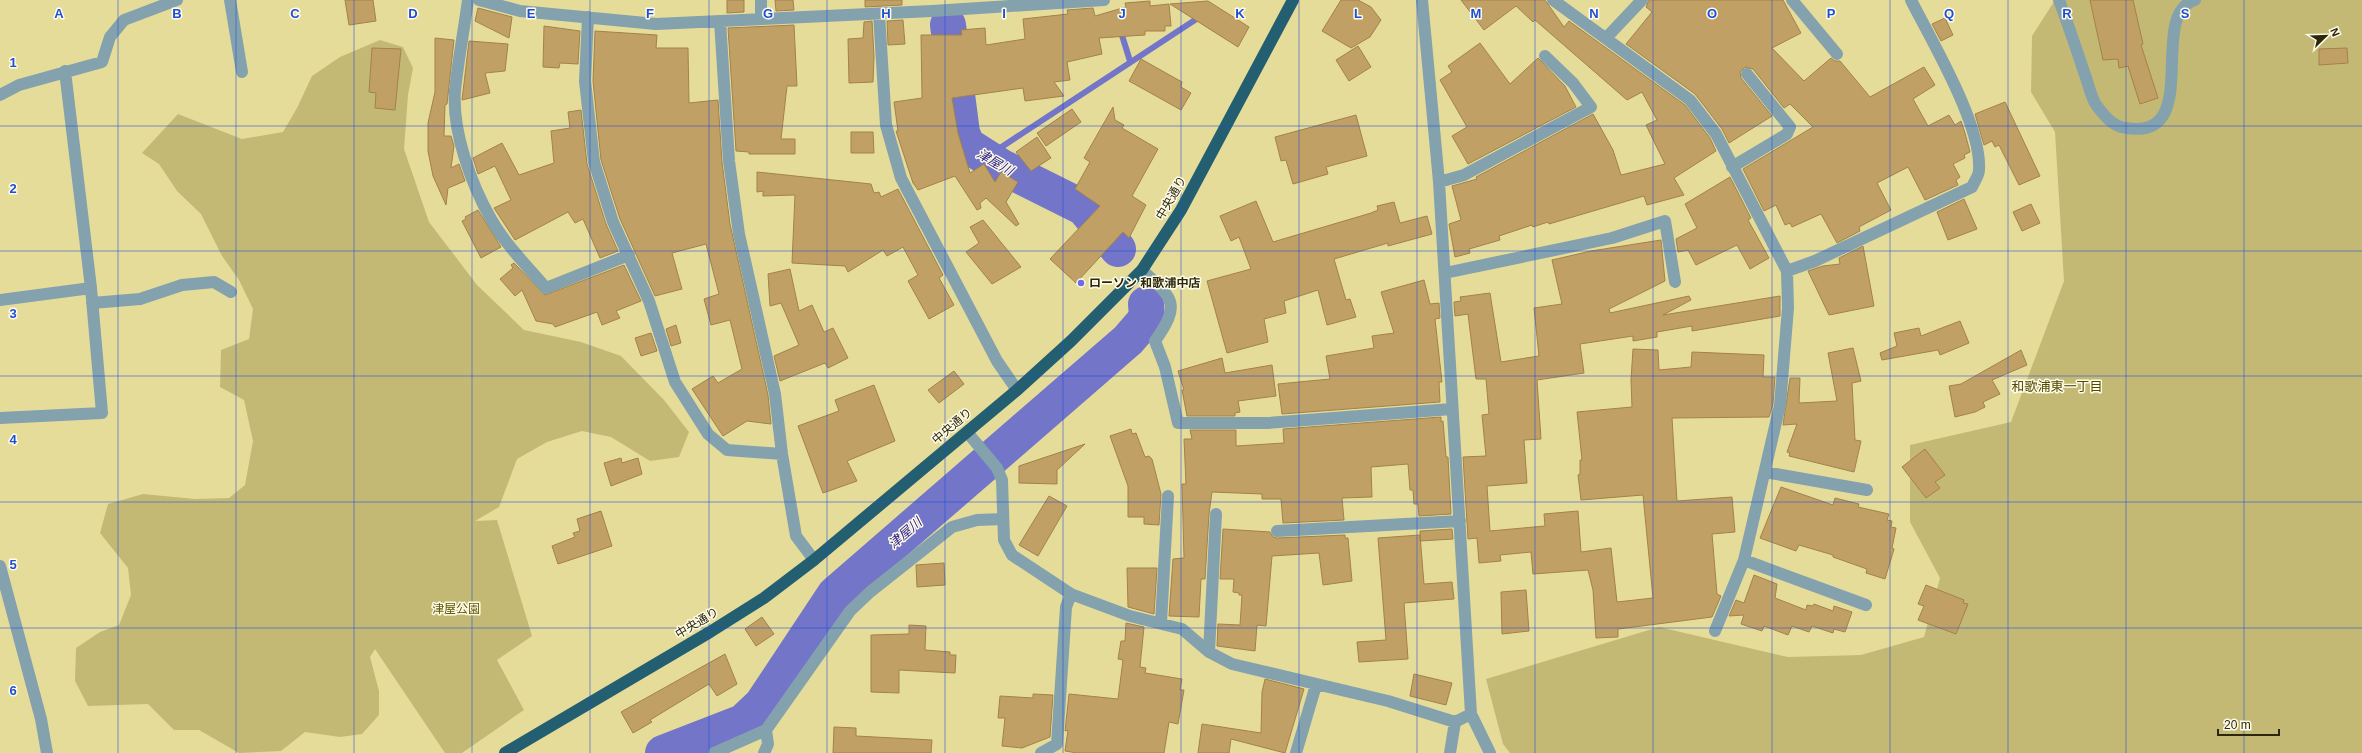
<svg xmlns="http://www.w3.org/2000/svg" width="2362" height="753" viewBox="0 0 2362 753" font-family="Arial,'Noto Sans JP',sans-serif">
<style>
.green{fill:#c4b974}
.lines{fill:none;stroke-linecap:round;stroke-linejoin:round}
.stream{stroke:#7275c8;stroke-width:6}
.river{stroke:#7275c8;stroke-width:36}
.building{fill:#c1a066;stroke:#a28249}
.minor{stroke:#83a2ad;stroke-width:12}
.highway{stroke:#235f71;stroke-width:12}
.grid{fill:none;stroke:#1d4ed8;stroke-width:1;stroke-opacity:0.55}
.poi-dot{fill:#6d6be5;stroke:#fefbe8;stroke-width:1.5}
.labels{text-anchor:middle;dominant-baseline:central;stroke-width:3;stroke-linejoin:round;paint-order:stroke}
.street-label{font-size:12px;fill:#2b270d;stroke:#fefbe8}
.poi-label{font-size:12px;font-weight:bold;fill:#2b270d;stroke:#fefbe8;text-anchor:start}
.park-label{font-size:12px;fill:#625703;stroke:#fefbe8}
.water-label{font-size:13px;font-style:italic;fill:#312487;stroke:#fefbe8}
.neighbourhood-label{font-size:13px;fill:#534900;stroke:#fefbe8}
.grid-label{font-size:13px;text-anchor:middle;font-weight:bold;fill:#1d4ed8;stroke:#fefbe8;stroke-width:3;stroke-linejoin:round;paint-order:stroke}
</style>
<rect width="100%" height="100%" fill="#e6dc9a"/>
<path class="green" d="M 2055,0 L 2362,0 L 2362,753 L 1510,753 L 1503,744 L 1486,679 L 1659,627 L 1788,657 L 1861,655 L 1924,637 L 1940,578 L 1910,522 L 1910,445 L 2011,422 L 2064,281 L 2055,132 L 2031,92 L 2032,36 Z
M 380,40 L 403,47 L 413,68 L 408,95 L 404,149 L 429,222 L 477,285 L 524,330 L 581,342 L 621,356 L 664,400 L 689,432 L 679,457 L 650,461 L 611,437 L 582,431 L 547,442 L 517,459 L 499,507 L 475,521 L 497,520 L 532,636 L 497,660 L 524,710 L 462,753 L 445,753 L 375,649 L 370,657 L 379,691 L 379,715 L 362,734 L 340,737 L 305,732 L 281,751 L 239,753 L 199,730 L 174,730 L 148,704 L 88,706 L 75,681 L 76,648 L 100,632 L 119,625 L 131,595 L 128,568 L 100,533 L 108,504 L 143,494 L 195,499 L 229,498 L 245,485 L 253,441 L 244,400 L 220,387 L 221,350 L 249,339 L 253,309 L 239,280 L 222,256 L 201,214 L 177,191 L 159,164 L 142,153 L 178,114 L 242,139 L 283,132 L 297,108 L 312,76 L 340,57 Z"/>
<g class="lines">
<path class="stream" d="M 1120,29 L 1130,61
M 1000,166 L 1000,148 L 1201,16"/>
<path class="river" d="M 948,25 L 962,133 L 967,145 L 1000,166 L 1084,208 L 1118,249
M 663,753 L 743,722 L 762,704 L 835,594 L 1128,340 L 1147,318 L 1146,304"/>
</g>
<path class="building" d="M 345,0 L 373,0 L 376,21 L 349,25 Z
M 727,0 L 744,0 L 744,12 L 727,13 Z
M 775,0 L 793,0 L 794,10 L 776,11 Z
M 865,0 L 902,0 L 902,5 L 865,7 Z
M 1341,0 L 1358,0 L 1371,7 L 1381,20 L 1370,37 L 1351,48 L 1322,31 Z
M 1461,0 L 1545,0 L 1564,27 L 1569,21 L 1685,105 L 1710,138 L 1716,151 L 1674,178 L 1684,195 L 1647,205 L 1644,196 L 1549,224 L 1548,222 L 1533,227 L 1532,225 L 1499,236 L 1500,240 L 1469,249 L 1470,253 L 1455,257 L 1449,224 L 1461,220 L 1452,186 L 1477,179 L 1476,177 L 1593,114 L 1613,150 L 1621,175 L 1665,164 L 1646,125 L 1657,120 L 1642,92 L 1627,100 L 1535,20 L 1533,22 L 1516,6 L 1484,30 Z
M 1649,0 L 1783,0 L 1801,33 L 1772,48 L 1804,81 L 1831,58 L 1835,61 L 1840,61 L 1870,97 L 1924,67 L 1935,85 L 1913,99 L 1928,126 L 1949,115 L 1955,125 L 1961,121 L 1965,133 L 1970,152 L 1964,155 L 1965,158 L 1953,164 L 1960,177 L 1956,180 L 1958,185 L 1925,200 L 1908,167 L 1877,183 L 1891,210 L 1859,227 L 1860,231 L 1837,243 L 1821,214 L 1792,227 L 1790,223 L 1785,225 L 1776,205 L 1764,211 L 1743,169 L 1813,127 L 1790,104 L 1784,108 L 1753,69 L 1745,67 L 1740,72 L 1741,78 L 1772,116 L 1729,143 L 1722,129 L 1695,94 L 1626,44 L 1652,12 L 1646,7 Z
M 2090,0 L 2133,0 L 2143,44 L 2141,45 L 2158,98 L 2140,104 L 2128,66 L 2119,68 L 2118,59 L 2103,60 Z
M 1150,1 L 1150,6 L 1169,4 L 1171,26 L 1165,26 L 1165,31 L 1145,31 L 1145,35 L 1099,38 L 1102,54 L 1067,62 L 1070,80 L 1054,82 L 1064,96 L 1025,101 L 1023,88 L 952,98 L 958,133 L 970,173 L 984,164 L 995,182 L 1001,172 L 1018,182 L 1006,202 L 1019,224 L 1016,226 L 986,198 L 980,203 L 981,208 L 977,210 L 955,176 L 918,190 L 913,183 L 896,131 L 898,131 L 894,102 L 922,98 L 921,35 L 962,35 L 961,30 L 985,28 L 986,45 L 1025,39 L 1023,19 L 1068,14 L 1067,10 L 1093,8 L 1095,16 L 1126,7 L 1125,3 Z
M 1208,1 L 1249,27 L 1238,47 L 1170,4 Z
M 478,8 L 512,17 L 509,38 L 475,21 Z
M 1945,18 L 1953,35 L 1941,41 L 1932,24 Z
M 903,20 L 905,44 L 888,45 L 887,21 Z
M 872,21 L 874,56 L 873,82 L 849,83 L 848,39 L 863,38 L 864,22 Z
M 794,25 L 797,86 L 787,86 L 781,139 L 795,139 L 795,154 L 749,154 L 749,152 L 736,151 L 728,28 Z
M 544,26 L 580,31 L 578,64 L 560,63 L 559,68 L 543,67 Z
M 595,31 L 657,35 L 656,48 L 688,48 L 689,103 L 718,100 L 722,162 L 730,224 L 768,395 L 771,424 L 747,421 L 723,436 L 692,389 L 713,376 L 718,383 L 742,369 L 730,320 L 711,325 L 704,299 L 719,294 L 706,244 L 672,253 L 682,289 L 655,296 L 620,219 L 601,160 L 593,81 Z
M 435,38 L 454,40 L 447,104 L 445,105 L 444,136 L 451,136 L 454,146 L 451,168 L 459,164 L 465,181 L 448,188 L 446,205 L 433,176 L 428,151 L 428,123 L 435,92 Z
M 469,41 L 508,44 L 505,71 L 485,73 L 490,93 L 462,100 Z
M 1480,43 L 1510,84 L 1538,58 L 1565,86 L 1576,107 L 1468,164 L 1452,136 L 1467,127 L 1440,80 L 1452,72 L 1448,66 Z
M 1358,46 L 1371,67 L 1349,81 L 1336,60 Z
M 372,48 L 401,49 L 395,110 L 375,108 L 376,93 L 369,92 Z
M 2347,48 L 2348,63 L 2319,65 L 2319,49 Z
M 1141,59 L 1182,82 L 1181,87 L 1191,93 L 1181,110 L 1129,81 Z
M 2005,102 L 2040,176 L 2019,185 L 1999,145 L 1995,147 L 1992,141 L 1984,145 L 1975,114 Z
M 1113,107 L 1115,120 L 1124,125 L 1122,128 L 1158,149 L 1132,196 L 1146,205 L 1129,238 L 1123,232 L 1076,283 L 1050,259 L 1100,206 L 1075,189 L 1090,162 L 1084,158 Z
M 1072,109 L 1081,122 L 1046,146 L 1037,133 Z
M 581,110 L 587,164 L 606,224 L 618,251 L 600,258 L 583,219 L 575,223 L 568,212 L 515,240 L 494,208 L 511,200 L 495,166 L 478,174 L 473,158 L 502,143 L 519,175 L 554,163 L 551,131 L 570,128 L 568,112 Z
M 1356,115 L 1367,156 L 1326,167 L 1328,174 L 1293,184 L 1286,160 L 1281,161 L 1275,137 Z
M 851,132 L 873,132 L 874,153 L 851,153 Z
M 1037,137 L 1051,158 L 1031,171 L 1016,152 Z
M 757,172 L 871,184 L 874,193 L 879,192 L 881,197 L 898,189 L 943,275 L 939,278 L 954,305 L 929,319 L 908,281 L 918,275 L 903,247 L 887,256 L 883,250 L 848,272 L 845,266 L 792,263 L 795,195 L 763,196 L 763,191 L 757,192 Z
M 1730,177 L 1751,218 L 1748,220 L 1769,258 L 1750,269 L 1737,245 L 1696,265 L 1688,250 L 1678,252 L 1676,239 L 1697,228 L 1685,204 Z
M 1964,199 L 1977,229 L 1948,240 L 1937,212 Z
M 1256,201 L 1273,242 L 1371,213 L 1378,210 L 1377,206 L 1394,202 L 1400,223 L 1427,216 L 1432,234 L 1388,246 L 1388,243 L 1334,259 L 1346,300 L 1350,299 L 1356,317 L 1327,325 L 1318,290 L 1284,301 L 1286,313 L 1264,319 L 1268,342 L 1227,353 L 1207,281 L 1251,269 L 1239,237 L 1231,241 L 1220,216 Z
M 2031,204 L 2040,223 L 2022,231 L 2013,212 Z
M 478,210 L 501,247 L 481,258 L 462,221 L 466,219 L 465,217 Z
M 983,220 L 1021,267 L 992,284 L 966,252 L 979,243 L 970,227 Z
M 1661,240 L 1665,281 L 1609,309 L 1610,313 L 1689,296 L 1691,300 L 1663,315 L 1780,296 L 1780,316 L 1692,331 L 1692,326 L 1657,332 L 1657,337 L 1633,341 L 1633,336 L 1580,344 L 1584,373 L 1537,380 L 1541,439 L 1524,440 L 1527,483 L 1487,486 L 1490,531 L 1545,526 L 1544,514 L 1578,511 L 1581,552 L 1611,548 L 1617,602 L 1653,598 L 1643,495 L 1581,500 L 1578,475 L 1580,474 L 1580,460 L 1582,460 L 1577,412 L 1632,407 L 1631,380 L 1633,349 L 1658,350 L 1659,370 L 1691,367 L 1692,352 L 1764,355 L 1763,377 L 1775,377 L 1773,404 L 1769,417 L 1672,418 L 1677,501 L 1732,497 L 1735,532 L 1712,534 L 1717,594 L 1721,596 L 1712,617 L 1618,629 L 1618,637 L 1596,638 L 1593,590 L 1588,570 L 1533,574 L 1531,552 L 1500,555 L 1501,561 L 1479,563 L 1477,538 L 1468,539 L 1463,457 L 1486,456 L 1482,415 L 1489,414 L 1486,379 L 1476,379 L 1468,314 L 1455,316 L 1454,302 L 1461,301 L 1460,297 L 1490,293 L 1501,362 L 1539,356 L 1534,308 L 1562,304 L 1552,260 L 1591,251 Z
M 1863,246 L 1874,306 L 1829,315 L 1808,271 L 1823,266 L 1840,264 L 1839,258 Z
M 514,263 L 545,295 L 624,265 L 641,301 L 616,311 L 620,318 L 602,325 L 597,312 L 555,327 L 553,324 L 536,321 L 522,290 L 515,296 L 500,279 L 513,268 L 511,265 Z
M 790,269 L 799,311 L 812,305 L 824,332 L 833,328 L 848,358 L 828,368 L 825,363 L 780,381 L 774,356 L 799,345 L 781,303 L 770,306 L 768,274 Z
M 1424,280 L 1430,304 L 1439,303 L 1440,318 L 1435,319 L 1442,382 L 1439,382 L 1440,402 L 1282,414 L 1278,384 L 1330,379 L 1326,356 L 1374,348 L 1372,336 L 1394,333 L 1381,292 Z
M 1960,321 L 1969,343 L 1940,355 L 1938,350 L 1882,360 L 1880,353 L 1897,346 L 1894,333 L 1919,328 L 1921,336 Z
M 676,325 L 681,343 L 671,346 L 666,329 Z
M 651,333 L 657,351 L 641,356 L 635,338 Z
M 1853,348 L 1861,381 L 1852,383 L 1855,440 L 1861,441 L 1854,472 L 1789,456 L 1790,453 L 1787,452 L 1797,424 L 1783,425 L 1790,378 L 1800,378 L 1799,403 L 1837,401 L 1828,353 Z
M 2021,350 L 2027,365 L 1992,380 L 2000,394 L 1983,402 L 1985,407 L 1975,412 L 1955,417 L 1949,386 L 1961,384 Z
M 1222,358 L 1225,373 L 1272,365 L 1276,396 L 1238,401 L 1240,412 L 1235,413 L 1235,416 L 1187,416 L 1182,390 L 1184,390 L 1178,371 Z
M 954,371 L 964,384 L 939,403 L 928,390 Z
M 874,385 L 895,441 L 847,461 L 857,481 L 823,493 L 798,426 L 839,411 L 835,400 Z
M 1441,417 L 1441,422 L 1443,421 L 1446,457 L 1448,457 L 1451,514 L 1419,516 L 1418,504 L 1414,504 L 1413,490 L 1410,490 L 1408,464 L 1371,467 L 1372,497 L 1342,498 L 1344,520 L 1283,523 L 1281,499 L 1262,499 L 1262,494 L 1212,492 L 1209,514 L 1205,579 L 1201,579 L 1199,617 L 1169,616 L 1173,559 L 1184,558 L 1182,484 L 1186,484 L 1184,439 L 1192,439 L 1190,430 L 1236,430 L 1236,446 L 1284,443 L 1283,429 Z
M 1131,429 L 1132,434 L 1136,433 L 1145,457 L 1149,456 L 1152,459 L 1161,494 L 1159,525 L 1144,524 L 1144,517 L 1128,517 L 1128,486 L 1110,436 Z
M 1085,444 L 1057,470 L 1057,484 L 1019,483 L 1019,466 Z
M 1925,449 L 1945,475 L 1935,482 L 1940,488 L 1926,498 L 1902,467 Z
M 621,458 L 622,463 L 638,458 L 642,474 L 611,486 L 604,463 Z
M 1781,487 L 1833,505 L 1835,498 L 1859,504 L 1858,507 L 1889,514 L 1887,520 L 1892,521 L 1891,527 L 1896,528 L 1892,548 L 1894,549 L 1885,579 L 1866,573 L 1867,569 L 1833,557 L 1833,555 L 1799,545 L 1796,551 L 1760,538 Z
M 1049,496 L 1067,506 L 1038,556 L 1019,545 Z
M 601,511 L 612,546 L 558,564 L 552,546 L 575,537 L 573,533 L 580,531 L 577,519 Z
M 1223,529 L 1270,532 L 1273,537 L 1277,538 L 1345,535 L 1345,538 L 1348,538 L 1352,581 L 1323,585 L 1319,553 L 1272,556 L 1266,626 L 1257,625 L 1255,651 L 1217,646 L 1218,624 L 1240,625 L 1242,595 L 1239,595 L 1239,593 L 1233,592 L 1234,579 L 1220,579 Z
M 1452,529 L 1453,539 L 1420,541 L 1420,531 Z
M 1420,535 L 1424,584 L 1452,582 L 1454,599 L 1404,603 L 1408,659 L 1359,662 L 1357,642 L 1386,640 L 1378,538 Z
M 944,563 L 945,585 L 917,587 L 916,565 Z
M 1127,568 L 1157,568 L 1154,614 L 1128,607 Z
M 1754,575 L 1777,584 L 1775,598 L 1806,610 L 1807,605 L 1813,606 L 1814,604 L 1833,611 L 1834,606 L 1852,612 L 1845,632 L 1834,629 L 1833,633 L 1812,626 L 1809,632 L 1792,626 L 1788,635 L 1764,626 L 1762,631 L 1741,624 L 1744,615 L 1729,616 L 1736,600 L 1744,603 Z
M 1926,585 L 1964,600 L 1963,603 L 1968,604 L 1956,634 L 1918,620 L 1924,606 L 1918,604 Z
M 1526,590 L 1529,631 L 1502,634 L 1501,592 Z
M 762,617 L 774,634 L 756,646 L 745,629 Z
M 1126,623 L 1144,627 L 1140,667 L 1146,668 L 1145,673 L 1182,679 L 1180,690 L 1184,690 L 1178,724 L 1169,722 L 1164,753 L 1077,753 L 1065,751 L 1068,730 L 1065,731 L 1069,694 L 1118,699 L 1123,660 L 1118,659 L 1121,641 L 1125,641 Z
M 909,625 L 926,626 L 925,650 L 950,652 L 950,655 L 956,655 L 955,673 L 899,670 L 899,693 L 871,692 L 871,635 L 909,634 Z
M 725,654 L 737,684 L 717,696 L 709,684 L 650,720 L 652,722 L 633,733 L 621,712 Z
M 1414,674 L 1452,683 L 1446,705 L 1410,696 Z
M 1265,679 L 1304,689 L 1285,753 L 1231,739 L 1229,753 L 1198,753 L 1202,724 L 1261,733 L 1262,692 Z
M 1033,694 L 1053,695 L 1050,737 L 1022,748 L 1002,746 L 1005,718 L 998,718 L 1000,696 L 1033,698 Z
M 834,727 L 856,728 L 856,736 L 932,740 L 931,753 L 833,753 Z"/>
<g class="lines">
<path class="minor" d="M 230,0 L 242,72
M 468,0 C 464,30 458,61 455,91 C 452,131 471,184 491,219 C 505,244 527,266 546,288 L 629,255
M 479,0 L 520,11 L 656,24 L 932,11 L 1104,0
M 1553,0 L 1690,100 L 1716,134 L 1787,271 L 1788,308 L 1780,405 L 1744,560 L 1715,631
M 1792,0 L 1837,54
M 2059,0 C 2068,24 2076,48 2084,72 C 2088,82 2090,94 2095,103 C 2101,112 2111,124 2121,127 C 2207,146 2145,15 2195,0
M 879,14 L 886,125 L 901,178 L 997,361 L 1017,390
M 588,17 L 585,81 L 594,162 L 613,222 L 649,301 L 675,382 L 708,434 L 727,450 L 782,454
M 761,19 L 761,0
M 720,21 L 729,161 L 739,234 L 775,394 L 782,454 L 796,536 L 814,560
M 1607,37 L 1642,0
M 0,95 L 19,85 L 102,62 L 110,37 L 124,20 L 177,0
M 1732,167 L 1787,134 L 1790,127 L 1747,74
M 1439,182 L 1464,175 L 1591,107 L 1573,83 L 1545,56
M 1142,270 C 1174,299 1181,304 1155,341 L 1165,367 L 1178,423 L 1268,423 L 1452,409
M 1787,271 L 1815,261 L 1972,187 C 1974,182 1979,176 1979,170 C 1982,125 1932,42 1911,0
M 1445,273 L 1612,238 L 1665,221 L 1675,282
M 0,300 L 91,288
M 92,303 L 140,299 L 182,285 L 214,282 L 231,292
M 0,418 L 102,413 L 91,288 L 65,71
M 967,432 L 997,468 L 1002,480 L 1004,540 L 1012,555 L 1071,594 L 1130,616 L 1182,629 L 1209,652 L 1232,664 L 1388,701 L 1455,722 L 1471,714 L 1439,182 L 1422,0
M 1765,472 L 1867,490
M 1277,531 L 1460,521
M 1744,560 L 1866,605
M 0,566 L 41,719 L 47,753
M 1161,623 L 1168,496
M 1209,652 L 1216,514
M 1471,714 L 1490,753
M 714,753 L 766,730 L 850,611 L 870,592 L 952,527 L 977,520 L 1003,519
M 764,753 L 768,744 L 766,730
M 1041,753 L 1057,744 L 1066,607 L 1071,594
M 1296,753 L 1316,685
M 1450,753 L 1455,722"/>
<path class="highway" d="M 505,753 L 710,632 L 764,598 L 814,560 L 1017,390 L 1071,341 L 1142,270 L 1181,210 L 1293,0"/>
</g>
<path class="grid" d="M 118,0 L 118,753M 236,0 L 236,753M 354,0 L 354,753M 472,0 L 472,753M 590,0 L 590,753M 709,0 L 709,753M 827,0 L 827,753M 945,0 L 945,753M 1063,0 L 1063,753M 1181,0 L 1181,753M 1299,0 L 1299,753M 1417,0 L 1417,753M 1535,0 L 1535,753M 1653,0 L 1653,753M 1772,0 L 1772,753M 1890,0 L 1890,753M 2008,0 L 2008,753M 2126,0 L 2126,753M 2244,0 L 2244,753M 0,126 L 2362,126M 0,251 L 2362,251M 0,376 L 2362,376M 0,502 L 2362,502M 0,628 L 2362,628"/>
<circle class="poi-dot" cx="1081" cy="283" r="4"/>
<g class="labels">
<g class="street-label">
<text transform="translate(1171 198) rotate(-60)">中央通り</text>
<text transform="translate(952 426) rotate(-40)">中央通り</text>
<text transform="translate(697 623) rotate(-31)">中央通り</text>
</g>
<g class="poi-label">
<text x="1089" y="283">ローソン 和歌浦中店</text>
</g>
<g class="park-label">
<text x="456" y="609">津屋公園</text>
</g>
<g class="water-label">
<text transform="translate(995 162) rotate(30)">津屋川</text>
<text transform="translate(905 533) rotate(-41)">津屋川</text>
</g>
<g class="neighbourhood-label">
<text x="2057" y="386">和歌浦東一丁目</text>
</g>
</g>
<g class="grid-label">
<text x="59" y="18">A</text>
<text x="177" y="18">B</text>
<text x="295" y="18">C</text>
<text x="413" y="18">D</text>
<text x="531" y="18">E</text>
<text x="650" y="18">F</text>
<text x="768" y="18">G</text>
<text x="886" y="18">H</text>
<text x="1004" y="18">I</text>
<text x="1122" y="18">J</text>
<text x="1240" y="18">K</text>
<text x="1358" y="18">L</text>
<text x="1476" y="18">M</text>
<text x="1594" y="18">N</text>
<text x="1712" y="18">O</text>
<text x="1831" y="18">P</text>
<text x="1949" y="18">Q</text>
<text x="2067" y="18">R</text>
<text x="2185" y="18">S</text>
<text x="13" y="67">1</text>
<text x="13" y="193">2</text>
<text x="13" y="318">3</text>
<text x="13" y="444">4</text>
<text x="13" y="569">5</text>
<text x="13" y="695">6</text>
</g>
<g transform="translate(2326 36) rotate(67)" stroke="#fefbe8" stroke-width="3" paint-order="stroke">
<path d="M0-3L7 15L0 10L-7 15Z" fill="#2b270d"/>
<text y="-6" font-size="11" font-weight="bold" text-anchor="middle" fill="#2b270d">N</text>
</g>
<path d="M2218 729v6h61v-6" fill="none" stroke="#2b270d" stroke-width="2"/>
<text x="2224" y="729" font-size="12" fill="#2b270d" stroke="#fefbe8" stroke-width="3" paint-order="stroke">20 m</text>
</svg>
